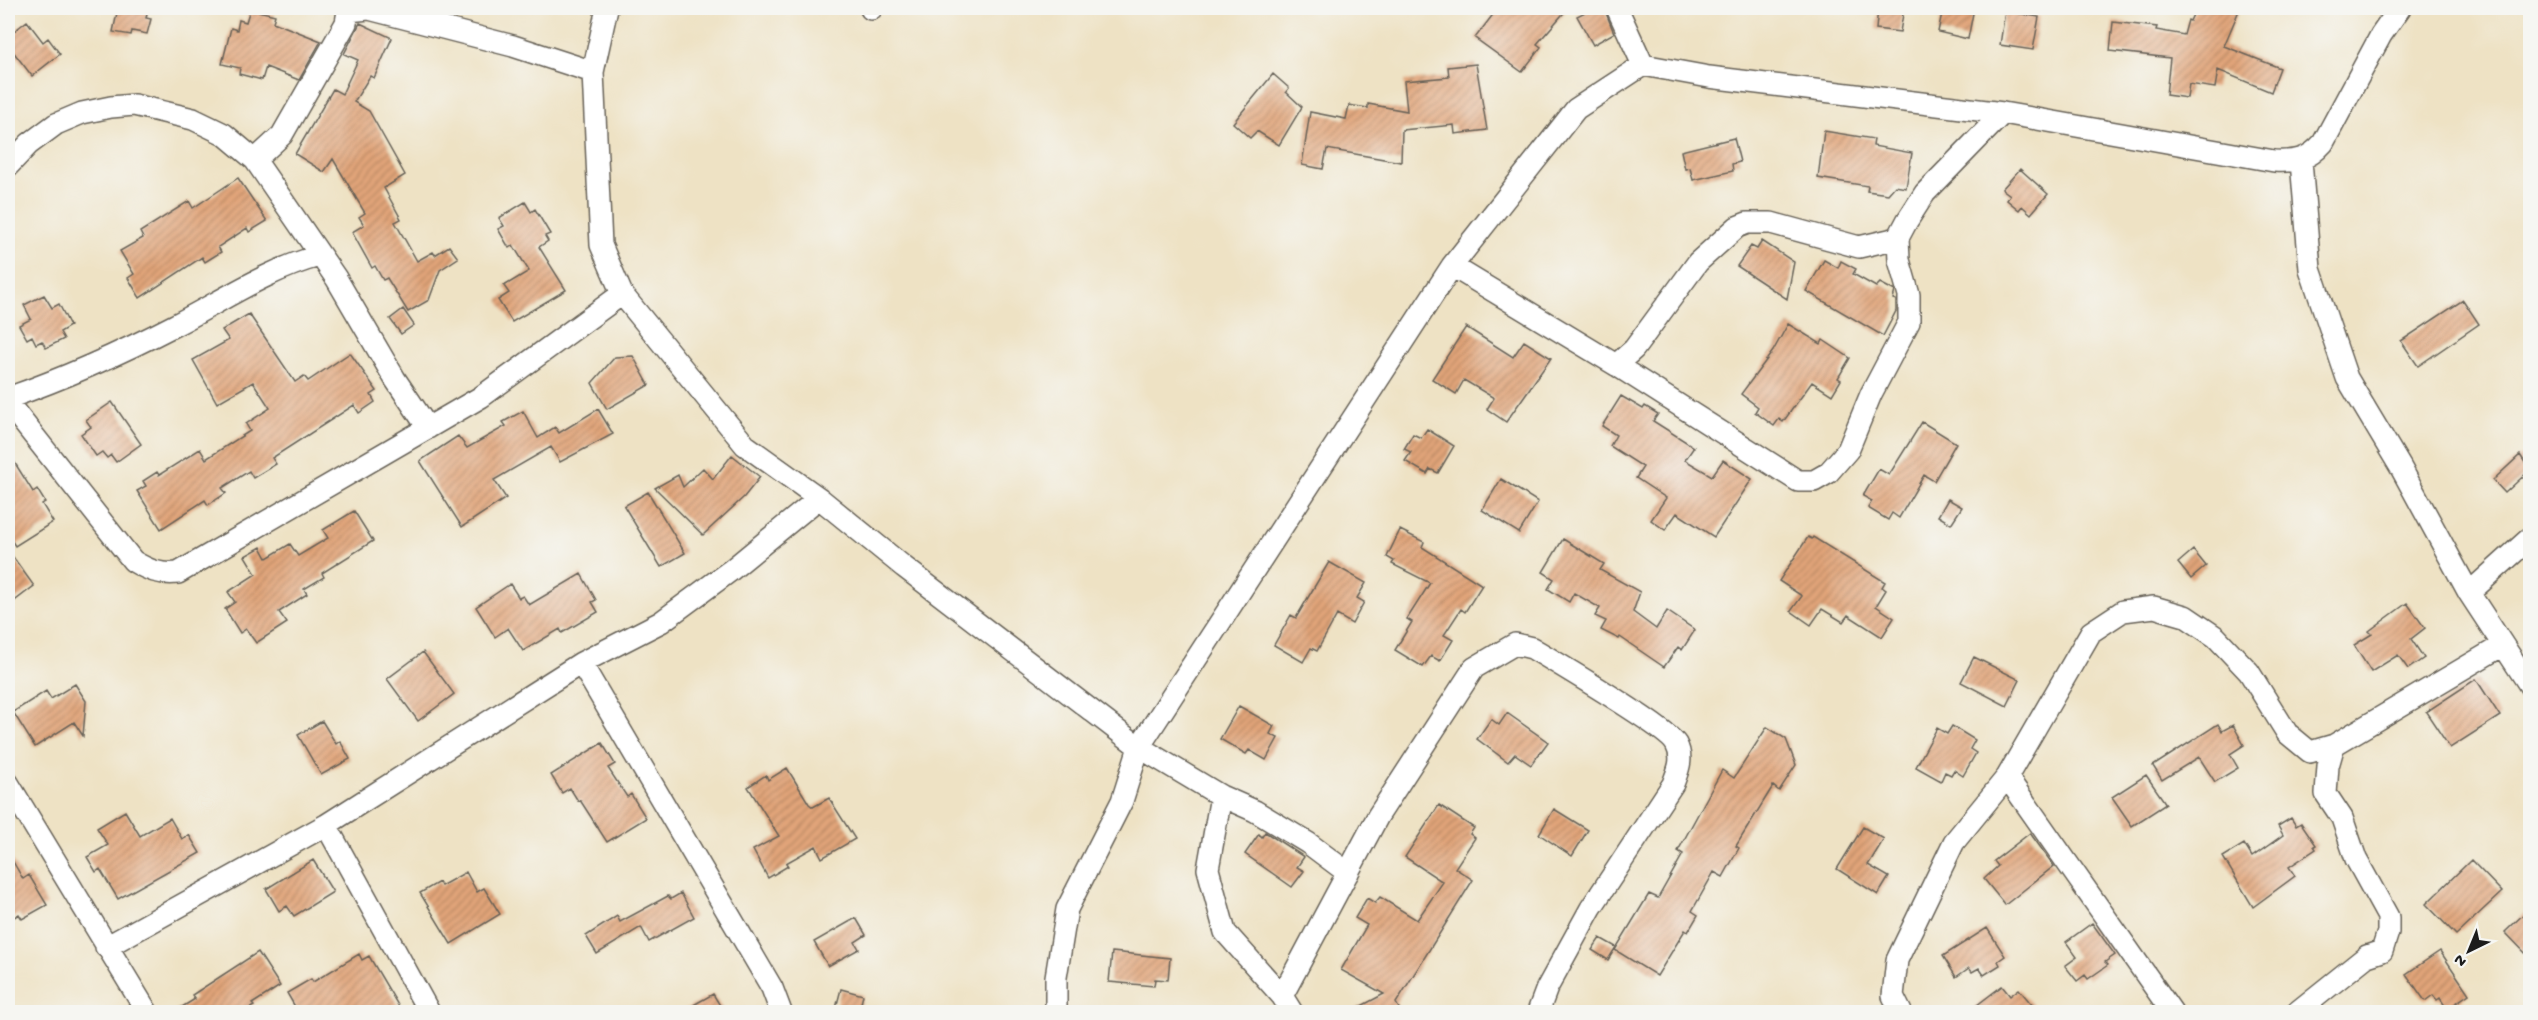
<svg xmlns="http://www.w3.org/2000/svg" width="2538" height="1020" viewBox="0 0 2538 1020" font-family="'Gochi Hand',sans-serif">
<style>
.building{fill:url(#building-hatch)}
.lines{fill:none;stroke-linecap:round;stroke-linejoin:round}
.minor-casing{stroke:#666157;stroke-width:24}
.minor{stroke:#fff;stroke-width:21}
</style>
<defs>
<pattern id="building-hatch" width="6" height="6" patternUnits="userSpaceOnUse" patternTransform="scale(1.5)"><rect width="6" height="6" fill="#e1a479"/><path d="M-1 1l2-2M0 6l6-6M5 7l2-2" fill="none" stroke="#b68562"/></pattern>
</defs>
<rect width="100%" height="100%" fill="#f6f6f2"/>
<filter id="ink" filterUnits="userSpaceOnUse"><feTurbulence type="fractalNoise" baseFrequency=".0167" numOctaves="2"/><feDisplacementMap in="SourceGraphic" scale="12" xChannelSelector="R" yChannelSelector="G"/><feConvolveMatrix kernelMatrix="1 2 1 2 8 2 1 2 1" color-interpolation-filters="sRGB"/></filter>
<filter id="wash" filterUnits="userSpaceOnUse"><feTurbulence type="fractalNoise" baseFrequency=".008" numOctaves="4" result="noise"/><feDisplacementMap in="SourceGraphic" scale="24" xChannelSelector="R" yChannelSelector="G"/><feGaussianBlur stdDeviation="1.35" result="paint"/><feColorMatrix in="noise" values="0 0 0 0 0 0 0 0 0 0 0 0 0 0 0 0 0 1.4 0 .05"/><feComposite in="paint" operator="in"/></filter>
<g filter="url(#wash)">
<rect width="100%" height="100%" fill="#eee2c4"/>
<g id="blocks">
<path class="building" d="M 118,8 L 148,8 L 146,18 L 151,19 L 147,34 L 132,31 L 131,35 L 113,32 Z
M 1498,8 L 1568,8 L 1537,44 L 1541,47 L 1522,72 L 1475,38 Z
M 1593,8 L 1604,8 L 1614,33 L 1593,45 L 1577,16 Z
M 1878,8 L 1904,8 L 1900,32 L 1876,29 Z
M 1943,8 L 1974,8 L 1968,39 L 1938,32 Z
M 2196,8 L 2240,8 L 2224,46 L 2280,68 L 2271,92 L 2218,70 L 2215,88 L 2189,84 L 2187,98 L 2166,95 L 2170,58 L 2110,51 L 2113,22 L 2157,27 L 2156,30 L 2184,35 L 2188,20 L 2190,21 Z
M 250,9 L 275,15 L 273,22 L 321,41 L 299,80 L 266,67 L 262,80 L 239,74 L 240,68 L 222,64 L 231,28 L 237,30 L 239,20 L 246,22 Z
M 2005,11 L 2039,17 L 2033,50 L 2000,45 Z
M 27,21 L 43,42 L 48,38 L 60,54 L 32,76 L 8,45 L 8,36 Z
M 360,23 L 392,38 L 374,78 L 370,76 L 354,102 L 369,111 L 405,175 L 384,188 L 401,219 L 395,222 L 417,261 L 433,252 L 435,255 L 449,246 L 458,258 L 440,270 L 429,300 L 408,312 L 387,278 L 383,280 L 375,266 L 372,268 L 352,232 L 364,225 L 359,217 L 365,213 L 333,159 L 324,172 L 295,154 L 333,89 L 342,94 L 358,60 L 344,54 Z
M 1476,64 L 1487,130 L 1455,134 L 1454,125 L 1402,130 L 1401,162 L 1327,149 L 1323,169 L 1302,165 L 1310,112 L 1346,119 L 1349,105 L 1368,108 L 1368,104 L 1407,111 L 1404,81 L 1449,77 L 1448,67 Z
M 1273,74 L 1289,88 L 1286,92 L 1302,107 L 1279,145 L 1257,131 L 1250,138 L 1233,123 Z
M 1824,131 L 1874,139 L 1873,146 L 1912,153 L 1906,188 L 1895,186 L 1888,194 L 1867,191 L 1868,186 L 1818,178 Z
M 1734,138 L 1740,162 L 1732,164 L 1733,171 L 1693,180 L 1690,168 L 1685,169 L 1681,151 Z
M 2020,169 L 2048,194 L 2031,214 L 2022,206 L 2019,210 L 2007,200 L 2010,195 L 2002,189 Z
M 238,178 L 267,221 L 249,232 L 247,228 L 218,247 L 221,252 L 205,262 L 202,257 L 140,298 L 128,278 L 134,274 L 120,251 L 143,238 L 140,232 L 189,201 L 193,208 Z
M 525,202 L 531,212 L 535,209 L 550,234 L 545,236 L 548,241 L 539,247 L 566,290 L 512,322 L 498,300 L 509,293 L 504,286 L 529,271 L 513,245 L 509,248 L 498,229 L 504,226 L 499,218 Z
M 1762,241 L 1794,262 L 1787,299 L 1737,266 L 1751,246 L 1757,249 Z
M 1824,260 L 1838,268 L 1841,261 L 1856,269 L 1853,274 L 1876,287 L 1880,283 L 1895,291 L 1893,299 L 1896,300 L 1896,311 L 1883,336 L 1806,291 Z
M 44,295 L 52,308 L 59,304 L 70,326 L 60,332 L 64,339 L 46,348 L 42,341 L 36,344 L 32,336 L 27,339 L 19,325 L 31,319 L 24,305 Z
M 2463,300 L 2479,324 L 2418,366 L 2401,341 Z
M 403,309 L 414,325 L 401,334 L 390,319 Z
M 249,314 L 295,382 L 304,376 L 308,381 L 350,353 L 377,391 L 371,395 L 375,402 L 359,413 L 354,405 L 272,458 L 276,464 L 253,478 L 249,471 L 222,488 L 226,493 L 208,505 L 205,500 L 161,529 L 137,491 L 146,486 L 143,481 L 157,472 L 159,475 L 200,449 L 206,459 L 250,431 L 246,424 L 270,408 L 253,382 L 217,403 L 193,360 L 229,340 L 222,330 Z
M 1788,324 L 1821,344 L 1823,340 L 1850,358 L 1838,378 L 1841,380 L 1832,395 L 1812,382 L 1783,422 L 1779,419 L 1774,426 L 1755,412 L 1758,407 L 1741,394 L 1773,351 Z
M 1466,327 L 1513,357 L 1524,341 L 1551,358 L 1506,422 L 1487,409 L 1494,398 L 1464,380 L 1456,394 L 1432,379 Z
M 633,356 L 649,385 L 607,409 L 592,383 L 615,357 Z
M 1621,396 L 1643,409 L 1645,406 L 1658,414 L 1653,421 L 1694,447 L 1685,460 L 1712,476 L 1723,460 L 1752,479 L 1714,537 L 1677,513 L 1665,530 L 1651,520 L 1666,498 L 1636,478 L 1643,467 L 1610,446 L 1616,435 L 1602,426 Z
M 112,402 L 141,444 L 116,462 L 111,455 L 107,458 L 102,452 L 96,456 L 81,434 L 91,427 L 86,420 Z
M 598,409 L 613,434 L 560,462 L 551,447 L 494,480 L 506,498 L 462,527 L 420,461 L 458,436 L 467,448 L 506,426 L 503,422 L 523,411 L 538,438 L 555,427 L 559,433 Z
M 1922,422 L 1956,443 L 1934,481 L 1924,475 L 1899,518 L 1892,513 L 1888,520 L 1868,508 L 1872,501 L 1863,496 L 1879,469 L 1889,475 Z
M 1427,429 L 1454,446 L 1438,473 L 1430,469 L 1427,474 L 1405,461 L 1411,452 L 1404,449 L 1413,434 L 1421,438 Z
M 8,452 L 33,492 L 37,489 L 45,502 L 42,504 L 53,522 L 15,546 L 8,535 Z
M 732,455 L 760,477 L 744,497 L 703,535 L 655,488 L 678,475 L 683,487 L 703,468 L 713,479 Z
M 2520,455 L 2530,470 L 2505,493 L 2493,480 Z
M 1501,479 L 1538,502 L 1519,533 L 1482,510 Z
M 648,492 L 685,553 L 661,567 L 624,506 Z
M 1948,499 L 1962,507 L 1951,524 L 1938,516 Z
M 354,511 L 373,541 L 322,573 L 324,577 L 304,589 L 307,594 L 279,612 L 287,623 L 256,643 L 246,629 L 240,633 L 225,609 L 235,602 L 228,592 L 256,574 L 245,556 L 261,547 L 267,558 L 290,544 L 298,556 L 328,538 L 323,530 Z
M 1400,530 L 1424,542 L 1422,547 L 1482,585 L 1465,612 L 1461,609 L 1444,635 L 1453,640 L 1440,661 L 1431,656 L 1423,667 L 1395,650 L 1412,622 L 1407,619 L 1430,583 L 1392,564 L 1394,561 L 1387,557 Z
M 1808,537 L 1812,539 L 1813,537 L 1885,582 L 1882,587 L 1886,590 L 1876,606 L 1894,618 L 1882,637 L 1848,615 L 1843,622 L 1822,609 L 1811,625 L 1791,611 L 1802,596 L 1779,581 Z
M 1563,539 L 1604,564 L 1600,570 L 1640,592 L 1633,612 L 1656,629 L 1667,611 L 1695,630 L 1682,650 L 1678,647 L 1664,667 L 1620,637 L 1619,639 L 1601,630 L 1606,621 L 1595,616 L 1600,608 L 1574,593 L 1569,602 L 1548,589 L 1554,579 L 1543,572 Z
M 8,550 L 34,586 L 8,606 Z
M 2193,550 L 2206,566 L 2191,579 L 2178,563 Z
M 1329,562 L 1366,583 L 1357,598 L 1364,602 L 1352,624 L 1337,615 L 1317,651 L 1311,648 L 1303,662 L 1274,645 L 1291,615 L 1296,618 Z
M 581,574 L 596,600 L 592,602 L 598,612 L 562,633 L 560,629 L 523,651 L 508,628 L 495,637 L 476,607 L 510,584 L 519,598 L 523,596 L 529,605 Z
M 2407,603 L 2425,628 L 2411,639 L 2424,658 L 2408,669 L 2398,655 L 2371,672 L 2354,645 L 2372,634 L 2369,631 Z
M 423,652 L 454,694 L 418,721 L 387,679 Z
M 1974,657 L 2020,680 L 2007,706 L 1961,682 Z
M 2476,679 L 2500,716 L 2450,748 L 2426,712 Z
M 75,684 L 86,701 L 83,736 L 74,722 L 35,747 L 13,712 L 46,691 L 51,699 Z
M 1239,706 L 1274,726 L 1270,734 L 1278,738 L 1266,760 L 1249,750 L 1246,754 L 1220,739 Z
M 1507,713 L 1548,742 L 1531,765 L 1515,754 L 1508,762 L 1477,739 L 1491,719 L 1499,725 Z
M 322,721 L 336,744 L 340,741 L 350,759 L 321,775 L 298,735 Z
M 2218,724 L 2222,731 L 2233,725 L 2244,745 L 2230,754 L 2238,768 L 2215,782 L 2199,757 L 2162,780 L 2153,766 Z
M 1952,726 L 1975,740 L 1970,749 L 1976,753 L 1963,776 L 1954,770 L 1951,775 L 1945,772 L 1941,781 L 1916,767 L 1937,728 L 1947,734 Z
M 1767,727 L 1786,739 L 1796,765 L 1779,791 L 1773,786 L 1736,846 L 1739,848 L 1723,877 L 1714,872 L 1692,911 L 1698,915 L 1688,932 L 1685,930 L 1657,976 L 1615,950 L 1649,894 L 1658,898 L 1683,854 L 1678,851 L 1722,770 L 1734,778 Z
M 602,743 L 615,764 L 608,768 L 627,797 L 631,794 L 646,818 L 607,842 L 580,800 L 578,801 L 570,788 L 562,793 L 551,775 Z
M 787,768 L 809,804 L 813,807 L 829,798 L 855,839 L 822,858 L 816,846 L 786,863 L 788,866 L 768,878 L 753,850 L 779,836 L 748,787 L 766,775 L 768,780 Z
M 2146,775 L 2166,804 L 2132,826 L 2112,797 Z
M 1439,805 L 1474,828 L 1470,834 L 1475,838 L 1455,868 L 1473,880 L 1396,1003 L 1401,1012 L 1350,1012 L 1384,994 L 1341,970 L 1367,925 L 1355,918 L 1367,898 L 1375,903 L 1380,897 L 1417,920 L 1443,882 L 1405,857 Z
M 1554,809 L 1588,830 L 1572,856 L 1539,834 Z
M 125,811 L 140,836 L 170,818 L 182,839 L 189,835 L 200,853 L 118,899 L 100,869 L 96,872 L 87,857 L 108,845 L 97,828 Z
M 2291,818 L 2296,826 L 2301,823 L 2316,845 L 2314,846 L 2316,849 L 2289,867 L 2295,876 L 2253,907 L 2223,857 L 2244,844 L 2252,857 L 2283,835 L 2278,826 Z
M 1863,827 L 1884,839 L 1868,865 L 1889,877 L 1878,895 L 1837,869 Z
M 1265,832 L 1304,857 L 1297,867 L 1304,871 L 1292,887 L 1245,854 L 1259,834 L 1262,837 Z
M 2030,833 L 2054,866 L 2005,905 L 1984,879 L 1998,866 L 1994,861 Z
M 8,853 L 23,879 L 29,875 L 47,905 L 22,919 L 19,914 L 8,921 Z
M 313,860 L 333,892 L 294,916 L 287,906 L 279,911 L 266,889 Z
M 2471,860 L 2502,892 L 2456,935 L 2426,904 Z
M 466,872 L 477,892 L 484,888 L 500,914 L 451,944 L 420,893 L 439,882 L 441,886 Z
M 681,893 L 694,917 L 649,942 L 641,927 L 597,954 L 586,936 L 617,916 L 620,922 L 668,896 L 671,899 Z
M 2530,908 L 2530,958 L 2505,932 Z
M 856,918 L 866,935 L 855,942 L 859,949 L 828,966 L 814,942 Z
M 2092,923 L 2115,955 L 2105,962 L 2108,965 L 2088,979 L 2085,975 L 2077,981 L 2065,966 L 2077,957 L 2066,942 Z
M 1987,928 L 2005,956 L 1998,961 L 2000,965 L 1984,975 L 1979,968 L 1972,972 L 1969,968 L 1956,977 L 1943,956 Z
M 1600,938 L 1616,947 L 1608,960 L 1592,950 Z
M 2440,951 L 2469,994 L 2447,1009 L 2440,998 L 2437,1000 L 2433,995 L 2425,1001 L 2406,974 Z
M 258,952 L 280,986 L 252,1004 L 254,1006 L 243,1012 L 174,1012 L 195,999 L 192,995 Z
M 1112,952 L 1170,958 L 1168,980 L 1155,979 L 1154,986 L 1109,982 Z
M 359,954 L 362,960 L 369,956 L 402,1012 L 298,1012 L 287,993 L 311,979 L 313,982 Z
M 2002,986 L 2010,996 L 2019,989 L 2038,1012 L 1968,1012 Z
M 841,989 L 863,995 L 859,1012 L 835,1012 Z
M 713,994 L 724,1012 L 681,1012 Z"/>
</g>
</g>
<g filter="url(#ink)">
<use href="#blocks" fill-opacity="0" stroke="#666157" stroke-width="1.5"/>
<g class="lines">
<defs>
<path id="minor" d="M 607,8 L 593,72 L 601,245 L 622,294 L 745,445 L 819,498 L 904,567 L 1139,747 L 1221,796 L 1255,811 L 1308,843 L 1348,873
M 1617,8 L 1643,65
M 871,9 L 872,8
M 255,160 L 282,135 L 346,23 L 348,11 L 369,9 L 513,46 L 593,72
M 2301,161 L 2310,269 L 2347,378 L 2401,468 L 2469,593 L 2530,686
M 8,166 L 29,144 L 56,124 L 82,113 L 111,107 L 134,105 L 193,119 L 224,134 L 255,160 L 336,278 L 395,379 L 428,428
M 1452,266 L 1616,365 L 1798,481 L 1814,481 L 1828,473 L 1848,450 L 1871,394 L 1909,322 L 1909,295 L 1899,260 L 1898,238 L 1907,221 L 1925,193 L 2003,113
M 1616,365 L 1634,349 L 1698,262 L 1737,227 L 1747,223 L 1771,223 L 1859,247 L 1898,238
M 8,398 C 65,378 121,353 175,325 C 222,301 267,270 319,256
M 8,403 L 133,561 C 148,570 160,575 178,573 L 481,397 L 622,294
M 2469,593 L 2530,538
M 581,663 L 772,988 L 781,1012
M 2007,777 L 2172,1012
M 8,783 L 147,1012
M 1221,796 L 1208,869 L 1225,932 L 1282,996 L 1292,1012
M 326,825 L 429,1012
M 106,947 L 326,825 L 581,663 L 661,622 L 730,571 L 819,498
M 1282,996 L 1378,816 L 1474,668 L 1515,644 L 1532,648 C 1555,662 1667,728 1676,744 C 1684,759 1678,770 1673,784 L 1591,908 L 1547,988 L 1538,1012
M 1056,1012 L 1056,977 L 1067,909 L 1122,801 L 1139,747 L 1452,266 L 1576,109 L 1643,65 L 1709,77 L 2003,113 L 2274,161 C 2296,162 2308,160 2323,143 L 2381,35 L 2400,8
M 1901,1012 L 1893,996 L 1897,960 L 1954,842 L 2007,777 L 2091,632 L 2123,611 L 2154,607 L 2185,616 L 2216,637 L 2249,672 L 2287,733 L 2310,752 L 2334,745
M 2297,1012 L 2367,956 L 2382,951 L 2388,932 L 2388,917 L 2356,859 L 2342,818 L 2326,794 L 2328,766 L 2334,745 L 2503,645"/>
</defs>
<use href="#minor" class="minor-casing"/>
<use href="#minor" class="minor"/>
</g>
</g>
<rect width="2538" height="1020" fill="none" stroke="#f6f6f2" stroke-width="30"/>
<g transform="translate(2469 951) rotate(223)" stroke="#f6f6f2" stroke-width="4.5" paint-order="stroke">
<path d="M0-4.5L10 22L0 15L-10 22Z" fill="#1c1c1c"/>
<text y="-9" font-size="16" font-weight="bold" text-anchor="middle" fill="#1c1c1c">N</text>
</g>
</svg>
